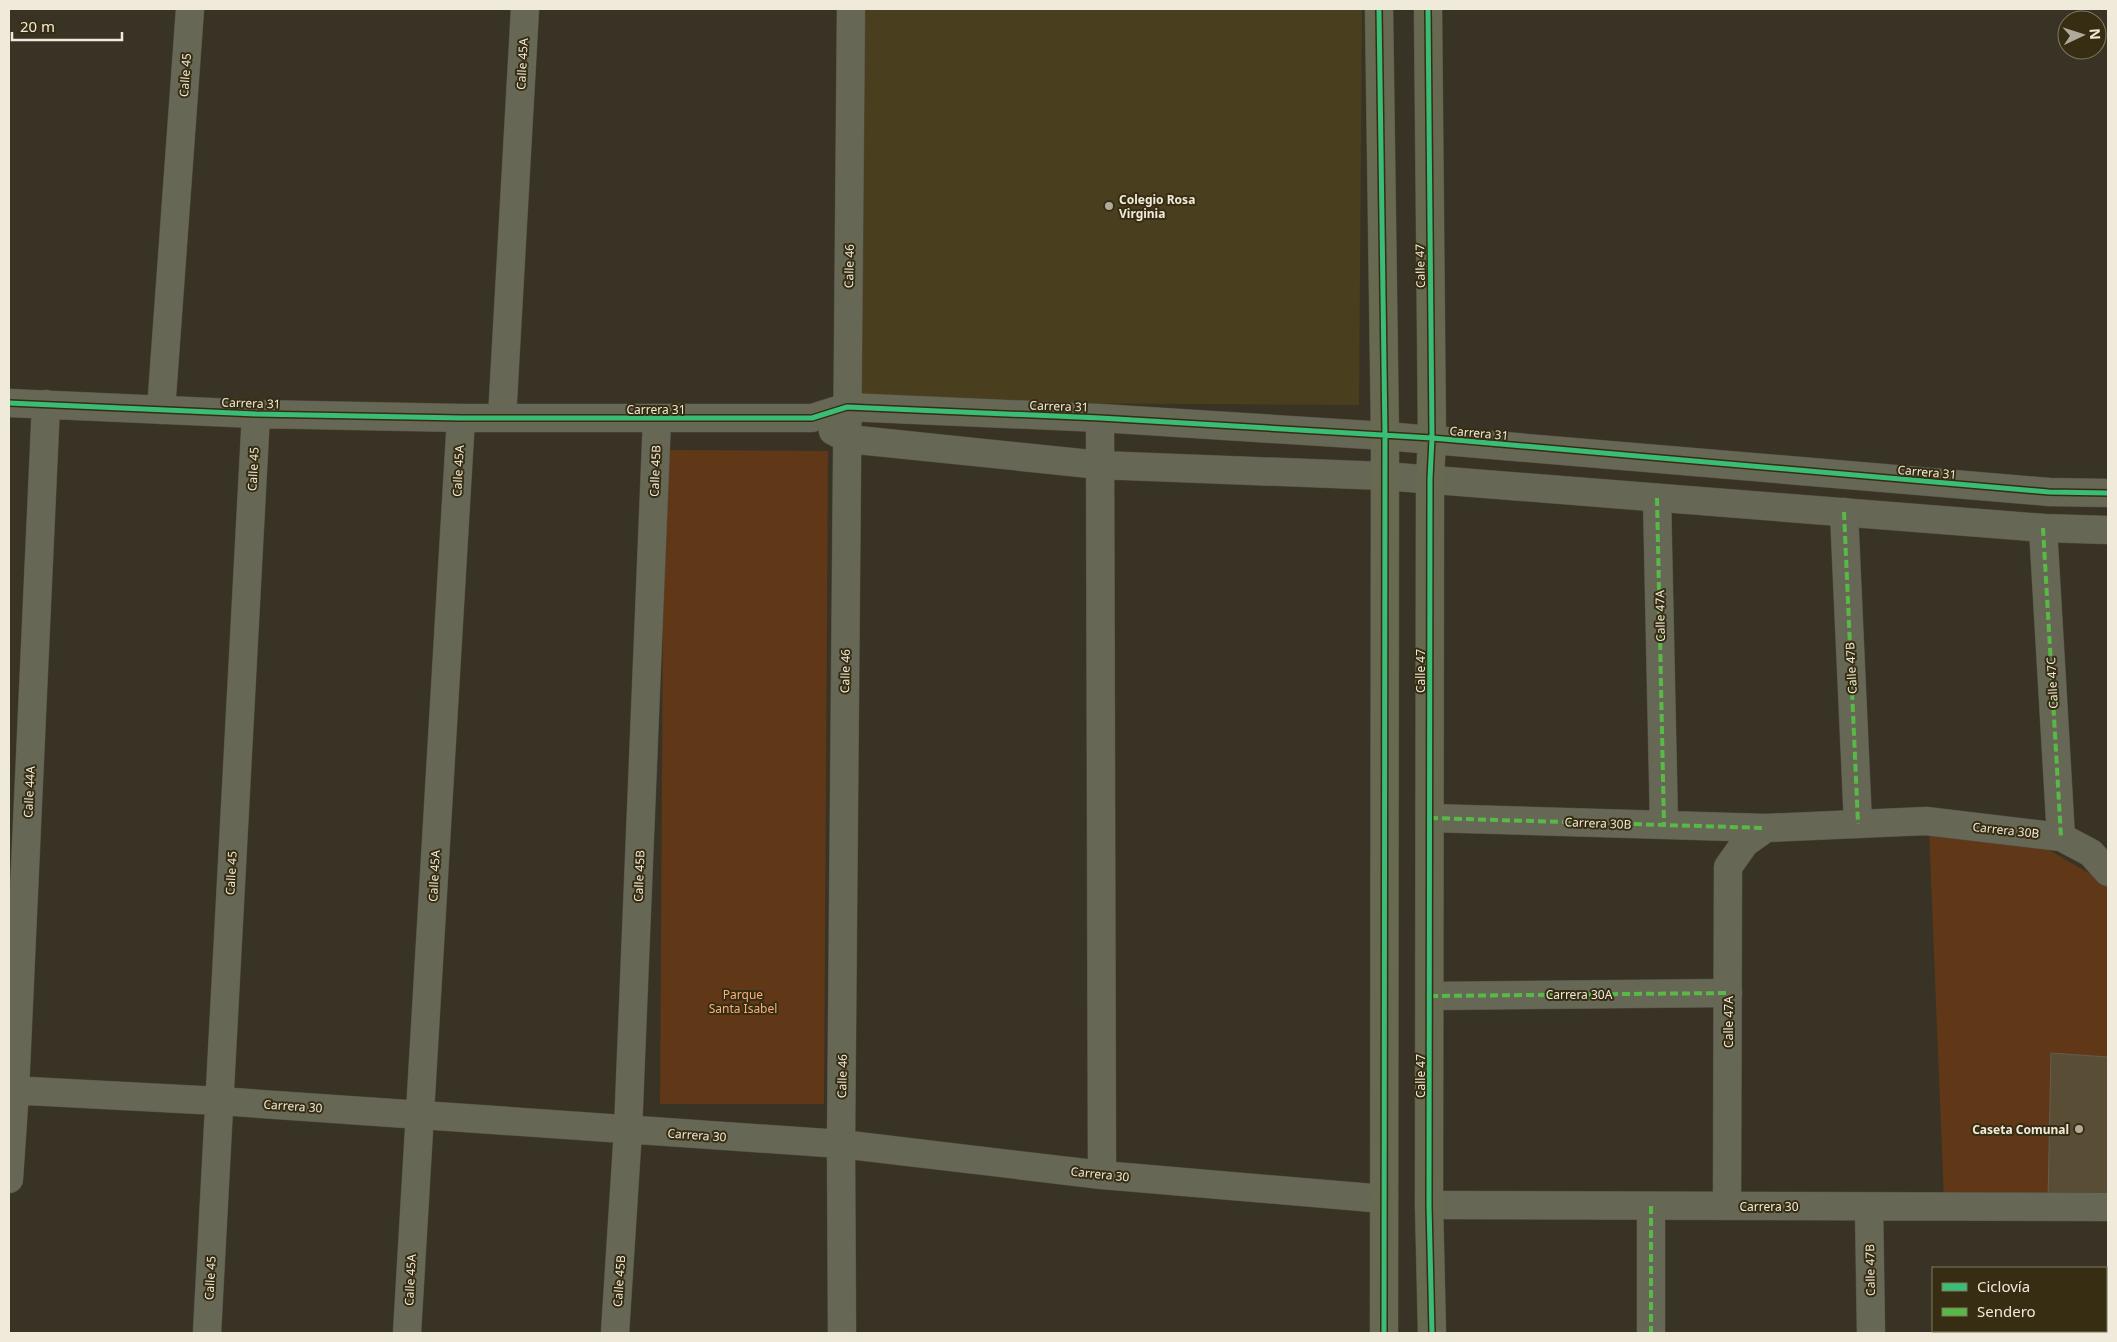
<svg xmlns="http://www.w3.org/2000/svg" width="2117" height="1342" viewBox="0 0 2117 1342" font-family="'Noto Sans',sans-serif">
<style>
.built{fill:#493e1e}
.green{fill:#603817}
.building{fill:#594d36;stroke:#635d52}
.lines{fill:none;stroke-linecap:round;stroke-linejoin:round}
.pedestrian-casing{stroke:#544f43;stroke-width:29}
.minor-casing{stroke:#544f43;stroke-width:29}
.tertiary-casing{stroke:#544f43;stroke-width:29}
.secondary-casing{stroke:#544f43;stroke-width:29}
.pedestrian{stroke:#676755;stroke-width:28}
.minor{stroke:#676755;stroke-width:28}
.tertiary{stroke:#676755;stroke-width:28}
.secondary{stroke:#686951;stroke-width:28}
.quiet{stroke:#58b947;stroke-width:4;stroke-dasharray:8 4;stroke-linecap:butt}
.cycleway-casing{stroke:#362d12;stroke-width:8}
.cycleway{stroke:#3abd76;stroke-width:5}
.poi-dot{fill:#b0aa9a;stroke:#362d12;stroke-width:2}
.labels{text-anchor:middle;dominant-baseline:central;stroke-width:4;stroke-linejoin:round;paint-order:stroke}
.street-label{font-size:12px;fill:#f0eada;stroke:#362d12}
.poi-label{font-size:12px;font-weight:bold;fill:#f0eada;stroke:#362d12;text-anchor:start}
.park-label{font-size:12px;fill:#fcb07c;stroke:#362d12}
</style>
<rect width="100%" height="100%" fill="#383324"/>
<path class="built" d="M 859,9 L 1362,9 L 1359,405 L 857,402 Z"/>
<path class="green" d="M 664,450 L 828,451 L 824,1104 L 660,1104 Z
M 1929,830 L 2042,846 L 2108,884 L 2108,1204 L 1944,1201 Z"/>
<path class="building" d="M 2051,1053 L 2108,1057 L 2108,1203 L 2048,1201 Z"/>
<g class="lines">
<defs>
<path id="pedestrian" d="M 1657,498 L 1664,825
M 1844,512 L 1858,824
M 2043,528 L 2061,837
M 1430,818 L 1766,828
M 1430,996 L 1728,993
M 1651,1206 L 1651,1333"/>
<path id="minor" d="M 9,403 L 256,414 L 461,418 L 812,418 L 847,407 L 1100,418 L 1385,436
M 161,410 L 190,9
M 502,418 L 525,9
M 1100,418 L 1102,1175
M 833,431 L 848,439 L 1100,465 L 1384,476
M 9,1090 L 219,1101 L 841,1144 L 1102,1175 L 1384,1199
M 9,1179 L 15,1090 L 46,404
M 1429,1205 L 2108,1207
M 1727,1206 L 1728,867 L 1745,843 L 1766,828 L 1926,821 L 2061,837 L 2091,853 L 2108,872
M 1869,1207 L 1871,1333
M 207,1333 L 256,414
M 407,1333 L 461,418
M 615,1333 L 628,1130 L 657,419
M 842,1333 L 841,1144 L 851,9"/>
<path id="tertiary" d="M 1385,436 L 2049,492 L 2108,493
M 1384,476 L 2043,528 L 2108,530"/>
<path id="secondary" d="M 1379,9 L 1385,436 L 1384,1333
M 1428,9 L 1432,438 L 1430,479 L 1429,1205 L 1432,1333"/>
</defs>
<use href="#pedestrian" class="pedestrian-casing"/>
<use href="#minor" class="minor-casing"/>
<use href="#tertiary" class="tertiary-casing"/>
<use href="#secondary" class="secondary-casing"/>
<use href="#pedestrian" class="pedestrian"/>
<use href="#minor" class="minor"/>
<use href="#tertiary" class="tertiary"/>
<use href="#secondary" class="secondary"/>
<path class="quiet" d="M 1657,498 L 1664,825
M 1844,512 L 1858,824
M 2043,528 L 2061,837
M 1430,818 L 1766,828
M 1430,996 L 1728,993
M 1651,1206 L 1651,1333"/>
<defs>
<path id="cycleway" d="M 1379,9 L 1385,436 L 1384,1333
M 1428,9 L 1432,438 L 1430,479 L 1429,1205 L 1432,1333
M 9,403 L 256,414 L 461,418 L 812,418 L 847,407 L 1100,418 L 1432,438 L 2049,492 L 2108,493"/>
</defs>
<use href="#cycleway" class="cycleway-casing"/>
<use href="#cycleway" class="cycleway"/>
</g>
<g class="poi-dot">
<circle cx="1109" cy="206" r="5"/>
<circle cx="2079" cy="1129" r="5"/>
</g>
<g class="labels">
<g class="street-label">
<text transform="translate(522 64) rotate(-87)">Calle 45A</text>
<text transform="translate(185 75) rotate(-86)">Calle 45</text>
<text transform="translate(849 266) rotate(-89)">Calle 46</text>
<text transform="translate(1420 266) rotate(-91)">Calle 47</text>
<text transform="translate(251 403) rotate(2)">Carrera 31</text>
<text transform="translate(1059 406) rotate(2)">Carrera 31</text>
<text x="656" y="409">Carrera 31</text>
<text transform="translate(1479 433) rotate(5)">Carrera 31</text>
<text transform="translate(253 469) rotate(-87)">Calle 45</text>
<text transform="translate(458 471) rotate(-87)">Calle 45A</text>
<text transform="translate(655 471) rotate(-88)">Calle 45B</text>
<text transform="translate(1927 472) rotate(5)">Carrera 31</text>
<text transform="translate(1660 616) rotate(-91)">Calle 47A</text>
<text transform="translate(1851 668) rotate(-93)">Calle 47B</text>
<text transform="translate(845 671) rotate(-89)">Calle 46</text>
<text transform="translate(1420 671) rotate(-90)">Calle 47</text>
<text transform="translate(2052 683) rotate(-93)">Calle 47C</text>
<text transform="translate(29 792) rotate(-87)">Calle 44A</text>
<text transform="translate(1598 823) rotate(2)">Carrera 30B</text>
<text transform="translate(2006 830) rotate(6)">Carrera 30B</text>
<text transform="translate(231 873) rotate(-87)">Calle 45</text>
<text transform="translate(434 876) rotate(-87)">Calle 45A</text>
<text transform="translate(639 876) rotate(-88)">Calle 45B</text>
<text x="1579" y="994">Carrera 30A</text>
<text transform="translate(1728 1022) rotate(-90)">Calle 47A</text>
<text transform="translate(842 1076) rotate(-89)">Calle 46</text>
<text transform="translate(1420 1076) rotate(-90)">Calle 47</text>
<text transform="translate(293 1106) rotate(4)">Carrera 30</text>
<text transform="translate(697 1135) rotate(4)">Carrera 30</text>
<text transform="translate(1100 1174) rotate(6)">Carrera 30</text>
<text x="1769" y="1206">Carrera 30</text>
<text transform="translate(1870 1270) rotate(-91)">Calle 47B</text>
<text transform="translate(210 1278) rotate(-87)">Calle 45</text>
<text transform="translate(410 1280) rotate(-87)">Calle 45A</text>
<text transform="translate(619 1281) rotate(-86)">Calle 45B</text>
</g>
<g class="poi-label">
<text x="1119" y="199">Colegio Rosa<tspan x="1119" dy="14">Virginia</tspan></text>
<text x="2069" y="1129" text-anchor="end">Caseta Comunal</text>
</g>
<g class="park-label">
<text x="743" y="994">Parque<tspan x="743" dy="14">Santa Isabel</tspan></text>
</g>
</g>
<rect width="2117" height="1342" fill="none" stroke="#f0eada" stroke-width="20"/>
<rect x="1932" y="1267" width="175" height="65" fill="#362d12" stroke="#807962"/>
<rect x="1942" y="1283" width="25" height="8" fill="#3abd76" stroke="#807962"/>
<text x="1977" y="1292" font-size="15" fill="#f0eada">Ciclovía</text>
<rect x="1942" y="1308" width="25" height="8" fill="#58b947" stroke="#807962"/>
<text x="1977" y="1317" font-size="15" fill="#f0eada">Sendero</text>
<g transform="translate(2082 35) rotate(86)"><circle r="24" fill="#362d12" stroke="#807962"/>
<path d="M0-4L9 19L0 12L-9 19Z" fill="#b0aa9a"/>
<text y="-8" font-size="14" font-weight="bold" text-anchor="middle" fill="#f0eada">N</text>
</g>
<path d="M12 32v8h110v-8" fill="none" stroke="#f0eada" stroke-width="2.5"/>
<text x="20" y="32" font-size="15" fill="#f0eada" stroke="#362d12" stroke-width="4" paint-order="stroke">20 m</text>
</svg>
